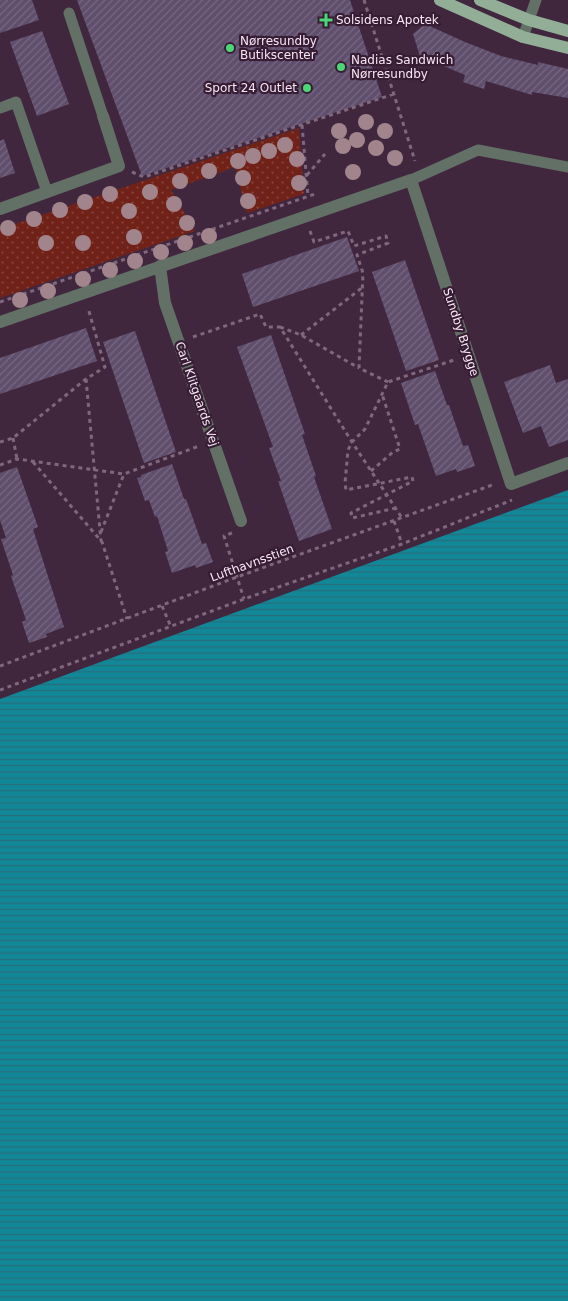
<svg xmlns="http://www.w3.org/2000/svg" width="568" height="1301" viewBox="0 0 568 1301" font-family="'DejaVu Sans',sans-serif">
<style>
.grass{fill:url(#grass-dots)}
.water{fill:url(#water-rules)}
.building{fill:url(#building-hatch)}
.lines{fill:none;stroke-linecap:round;stroke-linejoin:round}
.path{stroke:#7f687d;stroke-width:3;stroke-dasharray:4 4;stroke-linecap:butt}
.service{stroke:#627065;stroke-width:11}
.minor{stroke:#627065;stroke-width:12}
.primary{stroke:#92ae97;stroke-width:12}
.tree{fill:#a2858c}
.poi-dot{fill:#4bd677;stroke:#361d33;stroke-width:2}
.labels{text-anchor:middle;dominant-baseline:central;stroke-width:4.5;stroke-linejoin:round;paint-order:stroke}
.poi-label{font-size:12px;fill:#f7e6f5;stroke:#361d33;text-anchor:start}
.street-label{font-size:12px;fill:#f7e6f5;stroke:#361d33}
</style>
<defs>
<pattern id="grass-dots" width="8" height="8" patternUnits="userSpaceOnUse" patternTransform="scale(1.25)"><rect width="8" height="8" fill="#712218"/><path d="M2 2h.1M6 6h.1" fill="none" stroke="#86423a" stroke-width="1.8" stroke-linecap="round"/></pattern>
<pattern id="water-rules" width="6" height="5" patternUnits="userSpaceOnUse" patternTransform="scale(1.25)"><rect width="6" height="5" fill="#118798"/><path d="M0 2.5h6" fill="none" stroke="#286d79"/></pattern>
<pattern id="building-hatch" width="6" height="6" patternUnits="userSpaceOnUse" patternTransform="scale(1.25)"><rect width="6" height="6" fill="#5f4e6c"/><path d="M-1 1l2-2M0 6l6-6M5 7l2-2" fill="none" stroke="#776882"/></pattern>
</defs>
<rect width="100%" height="100%" fill="#40273e"/>
<path class="grass" d="M 299,128 L 304,194 L 247,213 L 235,167 L 171,190 L 195,231 L 0,298 L 0,229 Z"/>
<path class="water" d="M 568,490 L 568,1301 L 0,1301 L 0,699 Z"/>
<path class="building" d="M 0,0 L 32,0 L 39,20 L 0,33 Z
M 77,0 L 350,0 L 382,97 L 142,176 Z
M 425,24 L 465,42 L 501,56 L 538,65 L 538,62 L 568,69 L 568,98 L 532,92 L 532,95 L 486,81 L 484,89 L 463,82 L 465,75 L 432,61 L 422,63 L 413,34 Z
M 42,31 L 69,104 L 37,116 L 10,42 Z
M 4,139 L 15,173 L 0,178 L 0,141 Z
M 347,237 L 359,271 L 253,307 L 242,274 Z
M 405,260 L 439,360 L 406,371 L 372,272 Z
M 86,328 L 97,361 L 0,394 L 0,358 Z
M 135,331 L 176,452 L 144,463 L 103,342 Z
M 271,335 L 305,434 L 302,435 L 316,476 L 314,477 L 332,529 L 299,541 L 278,481 L 281,481 L 269,448 L 273,447 L 237,347 Z
M 550,365 L 556,383 L 568,379 L 568,440 L 549,447 L 541,426 L 523,433 L 504,382 Z
M 435,371 L 447,405 L 449,405 L 463,446 L 468,445 L 475,466 L 457,472 L 456,469 L 436,476 L 418,424 L 415,425 L 401,383 Z
M 172,464 L 184,499 L 186,499 L 202,544 L 206,543 L 213,562 L 196,568 L 195,565 L 172,573 L 165,552 L 168,551 L 157,516 L 155,517 L 149,500 L 145,501 L 137,478 L 141,477 L 141,475 Z
M 17,467 L 38,527 L 33,529 L 64,627 L 46,634 L 47,637 L 29,643 L 22,622 L 26,620 L 11,576 L 13,575 L 1,539 L 6,538 L 0,520 L 0,473 Z"/>
<g class="lines">
<path class="path" d="M 364,0 L 415,161
M 302,125 L 308,196
M 132,172 L 144,177 L 394,94
M 307,175 L 325,154
M 310,231 L 314,242 L 348,231 L 354,246 L 386,236 L 388,243 L 357,255 L 363,273 L 359,368 L 388,382
M 0,302 L 315,194
M 280,327 L 301,335 L 359,368
M 301,335 L 363,287
M 193,337 L 260,314 L 266,327 L 280,327 L 352,442 L 402,518
M 86,379 L 101,541
M 13,438 L 17,459
M 0,442 L 13,438 L 86,379 L 105,367 L 88,308
M 33,462 L 102,542 L 127,619
M 0,465 L 17,459 L 124,474 L 199,446
M 371,471 L 393,452 L 400,449 L 382,394
M 396,508 L 352,518 L 351,513 L 413,481 L 412,477 L 346,490 L 345,483 L 348,450 L 352,442 L 365,429 L 388,382 L 454,360
M 394,521 L 402,544
M 101,532 L 124,474
M 232,533 L 224,536 L 244,599
M 162,606 L 171,627
M 0,666 L 237,577 L 495,484
M 0,690 L 244,599 L 402,544 L 512,500"/>
<path class="service" d="M 69,13 L 103,116
M 523,37 L 536,0
M 0,108 L 16,102 L 47,192
M 411,180 L 478,150 L 568,167"/>
<path class="minor" d="M 0,209 L 119,166 L 103,116
M 160,266 L 165,303 L 241,521
M 0,322 L 411,180 L 511,484 L 568,463"/>
<path class="primary" d="M 440,0 L 523,37 L 568,48
M 480,0 L 529,20 L 568,31"/>
</g>
<g class="tree">
<circle cx="366" cy="122" r="8"/>
<circle cx="339" cy="131" r="8"/>
<circle cx="385" cy="131" r="8"/>
<circle cx="357" cy="140" r="8"/>
<circle cx="285" cy="145" r="8"/>
<circle cx="343" cy="146" r="8"/>
<circle cx="376" cy="148" r="8"/>
<circle cx="269" cy="151" r="8"/>
<circle cx="253" cy="156" r="8"/>
<circle cx="395" cy="158" r="8"/>
<circle cx="297" cy="159" r="8"/>
<circle cx="238" cy="161" r="8"/>
<circle cx="209" cy="171" r="8"/>
<circle cx="353" cy="172" r="8"/>
<circle cx="243" cy="178" r="8"/>
<circle cx="180" cy="181" r="8"/>
<circle cx="299" cy="183" r="8"/>
<circle cx="150" cy="192" r="8"/>
<circle cx="110" cy="194" r="8"/>
<circle cx="248" cy="201" r="8"/>
<circle cx="85" cy="202" r="8"/>
<circle cx="174" cy="204" r="8"/>
<circle cx="60" cy="210" r="8"/>
<circle cx="129" cy="211" r="8"/>
<circle cx="34" cy="219" r="8"/>
<circle cx="187" cy="223" r="8"/>
<circle cx="8" cy="228" r="8"/>
<circle cx="209" cy="236" r="8"/>
<circle cx="134" cy="237" r="8"/>
<circle cx="46" cy="243" r="8"/>
<circle cx="83" cy="243" r="8"/>
<circle cx="185" cy="243" r="8"/>
<circle cx="161" cy="252" r="8"/>
<circle cx="135" cy="261" r="8"/>
<circle cx="110" cy="270" r="8"/>
<circle cx="83" cy="279" r="8"/>
<circle cx="48" cy="291" r="8"/>
<circle cx="20" cy="300" r="8"/>
</g>
<g class="poi-dot">
<path d="M323.5 12.5h5v5h5v5h-5v5h-5v-5h-5v-5h5z"/>
<circle cx="230" cy="48" r="5"/>
<circle cx="341" cy="67" r="5"/>
<circle cx="307" cy="88" r="5"/>
</g>
<g class="labels">
<g class="poi-label">
<text x="336" y="20">Solsidens Apotek</text>
<text x="240" y="41">Nørresundby<tspan x="240" dy="14">Butikscenter</tspan></text>
<text x="351" y="60">Nadias Sandwich<tspan x="351" dy="14">Nørresundby</tspan></text>
<text x="297" y="88" text-anchor="end">Sport 24 Outlet</text>
</g>
<g class="street-label">
<text transform="translate(461 332) rotate(72)">Sundby Brygge</text>
<text transform="translate(197 394) rotate(71)">Carl Klitgaards Vej</text>
<text transform="translate(252 563) rotate(-20)">Lufthavnsstien</text>
</g>
</g>
</svg>
